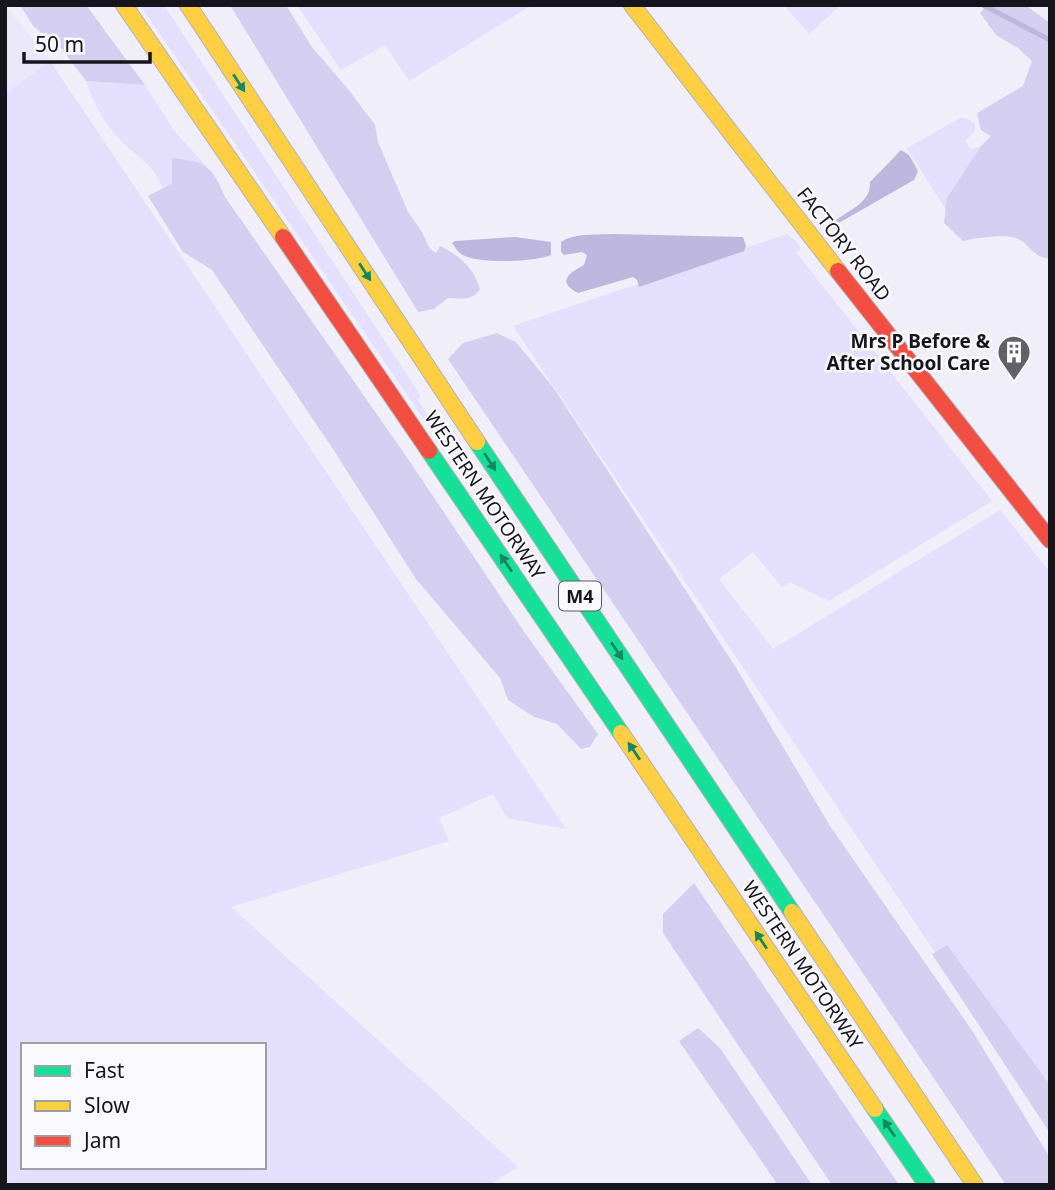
<svg xmlns="http://www.w3.org/2000/svg" width="1055" height="1190" viewBox="0 0 1055 1190" font-family="'Noto Sans',sans-serif">
<style>
.built{fill:#eae7fa}
.green{fill:#e3dffc;fill-rule:evenodd}
.forest{fill:#d4cff0}
.water{fill:#bdb7dd}
.lines{fill:none;stroke-linecap:round;stroke-linejoin:round}
.stream{stroke:#bdb7dd;stroke-width:5}
.fast-casing{stroke:#b2b1b9;stroke-width:18}
.slow-casing{stroke:#b2b1b9;stroke-width:18}
.jam-casing{stroke:#b2b1b9;stroke-width:18}
.fast{stroke:#16e098;stroke-width:16}
.slow{stroke:#ffcf43;stroke-width:16}
.jam{stroke:#f24e42;stroke-width:16}
.oneway{fill:#168560}
.labels{text-anchor:middle;dominant-baseline:central;stroke-width:5;stroke-linejoin:round;paint-order:stroke}
.shield{fill:#faf9fd;stroke:#5a595f;stroke-width:2}
.shield-label{font-size:18px;font-weight:bold;fill:#16151b}
.street-label{font-size:19px;fill:#16151b;stroke:#faf9fd}
.poi-label{font-size:19px;font-weight:bold;fill:#16151b;stroke:#faf9fd;text-anchor:end}
</style>
<rect width="100%" height="100%" fill="#f0eef8"/>
<path class="built" d="M 5,5 L 50,61 L 5,94 Z"/>
<path class="green" d="M 140,5 L 164,5 L 421,396 L 417,399 L 439,432 L 436,437 Z
M 297,5 L 532,5 L 409,81 L 385,45 L 341,70 Z
M 784,5 L 841,5 L 809,34 Z
M 50,61 L 566,829 L 507,818 L 493,794 L 439,818 L 449,841 L 231,907 L 518,1167 L 489,1185 L 5,1185 L 5,94 ZM 23,1045 L 264,1045 L 264,1167 L 23,1167 Z
M 86,81 L 145,85 L 175,132 L 207,167 L 190,160 L 173,158 L 172,183 L 162,187 C 156,165 129,152 115,134 C 101,118 93,101 86,81 Z
M 960,118 L 966,118 L 975,124 L 975,130 L 965,141 L 971,149 L 981,146 L 947,198 L 946,210 L 907,148 Z
M 787,234 L 799,244 L 800,250 L 796,252 L 992,501 L 829,601 L 789,582 L 782,587 L 753,552 L 719,579 L 773,649 L 1000,510 L 1050,572 L 1050,1123 L 513,326 Z"/>
<path class="forest" d="M 20,5 L 86,5 L 145,85 L 86,81 L 61,48 L 34,27 Z
M 230,5 L 286,5 L 312,47 L 348,89 L 375,125 L 378,142 L 408,212 L 422,232 L 430,249 L 436,253 L 440,246 C 459,255 474,268 480,289 C 472,302 460,298 448,298 L 434,309 L 418,312 Z
M 987,5 L 1025,5 L 1050,23 L 1050,259 C 1031,257 1030,243 1016,238 C 1004,234 976,238 963,241 L 944,223 L 947,198 L 981,146 L 991,136 L 981,130 L 977,113 L 1023,86 L 1032,61 L 1018,48 L 996,35 L 980,13 Z
M 172,158 C 206,161 212,166 225,197 L 406,456 L 525,633 L 598,734 L 590,747 L 581,749 L 557,724 L 534,717 L 508,700 L 500,678 L 416,579 L 331,446 L 212,270 L 183,252 L 148,196 L 172,183 Z
M 497,333 L 516,342 L 553,387 L 735,666 L 830,826 L 973,1032 L 1050,1158 L 1050,1185 L 1006,1185 L 448,359 L 463,343 Z
M 694,883 L 899,1185 L 832,1185 L 663,933 L 663,914 Z
M 947,945 L 1050,1085 L 1050,1133 L 932,954 Z
M 698,1028 L 720,1048 L 812,1185 L 778,1185 L 679,1041 Z"/>
<path class="water" d="M 901,150 L 909,155 L 918,171 L 914,180 L 837,224 L 834,229 L 831,225 C 843,211 871,206 870,182 Z
M 612,234 L 743,237 L 746,246 L 744,251 L 639,287 L 637,280 L 633,277 L 578,293 C 555,281 571,272 584,265 L 587,255 L 582,252 L 564,255 L 561,252 L 561,242 C 574,233 596,235 612,234 Z
M 515,237 L 551,242 L 551,255 C 536,262 478,264 463,255 C 458,253 455,247 452,243 L 455,241 Z"/>
<g class="lines">
<path class="stream" d="M 983,5 L 1050,40"/>
<defs>
<path id="fast" d="M 477,442 L 792,912
M 429,451 L 621,733
M 875,1109 L 927,1185"/>
<path id="slow" d="M 124,5 L 283,237
M 188,5 L 477,442
M 632,5 L 838,271
M 621,733 L 875,1109
M 792,912 L 975,1185"/>
<path id="jam" d="M 283,237 L 429,451
M 838,271 L 1050,540"/>
</defs>
<use href="#fast" class="fast-casing"/>
<use href="#slow" class="slow-casing"/>
<use href="#jam" class="jam-casing"/>
<use href="#fast" class="fast"/>
<use href="#slow" class="slow"/>
<use href="#jam" class="jam"/>
</g>
<defs><path id="oneway-solid" d="M-6-.8H1V-3.2L6.5 0L1 3.2V.8H-6Z" transform="scale(1.75)"/></defs>
<g class="oneway">
<use href="#oneway-solid" transform="translate(239 83) rotate(57)"/>
<use href="#oneway-solid" transform="translate(365 272) rotate(57)"/>
<use href="#oneway-solid" transform="translate(490 462) rotate(57)"/>
<use href="#oneway-solid" transform="translate(506 563) rotate(-124)"/>
<use href="#oneway-solid" transform="translate(617 651) rotate(56)"/>
<use href="#oneway-solid" transform="translate(634 751) rotate(-124)"/>
<use href="#oneway-solid" transform="translate(761 940) rotate(-124)"/>
<use href="#oneway-solid" transform="translate(889 1128) rotate(-124)"/>
</g>
<defs>
<symbol id="building-pin" viewBox="-11 -11 22 30"><path d="M0 17L-7.5 6A9.5 9.5 0 1 1 7.5 6Z" fill="#626168" stroke="#faf9fd"/><path d="M-4-6H4V6H1V3H-1V6H-4ZM-2.5-4.3h1.7v1.8h-1.7ZM.8-4.3h1.7v1.8H.8ZM-2.5-1h1.7V.8h-1.7ZM.8-1h1.7V.8H.8Z" fill="#fff"/></symbol>
</defs>
<g fill-rule="evenodd">
<use href="#building-pin" x="995" y="333" width="38" height="52"/>
</g>
<g class="labels">
<rect class="shield" x="559" y="581.5" width="42" height="29" rx="5"/>
<g class="shield-label">
<text x="580" y="596">M4</text>
</g>
<g class="street-label">
<text transform="translate(844 244) rotate(52)">FACTORY ROAD</text>
<text transform="translate(485 495) rotate(56)">WESTERN MOTORWAY</text>
<text transform="translate(803 965) rotate(56)">WESTERN MOTORWAY</text>
</g>
<g class="poi-label">
<text x="990" y="341">Mrs P Before &amp;<tspan x="990" dy="22">After School Care</tspan></text>
</g>
</g>
<rect width="1055" height="1190" fill="none" stroke="#16151b" stroke-width="14"/>
<rect x="21" y="1043" width="245" height="126" fill="#faf9fd" stroke="#9f9ea3" stroke-width="2"/>
<rect x="35" y="1066" width="35" height="10" fill="#16e098" stroke="#9f9ea3" stroke-width="2"/>
<text x="84" y="1078" font-size="21" fill="#16151b">Fast</text>
<rect x="35" y="1101" width="35" height="10" fill="#ffcf43" stroke="#9f9ea3" stroke-width="2"/>
<text x="84" y="1113" font-size="21" fill="#16151b">Slow</text>
<rect x="35" y="1136" width="35" height="10" fill="#f24e42" stroke="#9f9ea3" stroke-width="2"/>
<text x="84" y="1148" font-size="21" fill="#16151b">Jam</text>
<path d="M24 52v10h126v-10" fill="none" stroke="#16151b" stroke-width="3.5"/>
<text x="35" y="52" font-size="21" fill="#16151b" stroke="#faf9fd" stroke-width="5" paint-order="stroke">50 m</text>
</svg>
